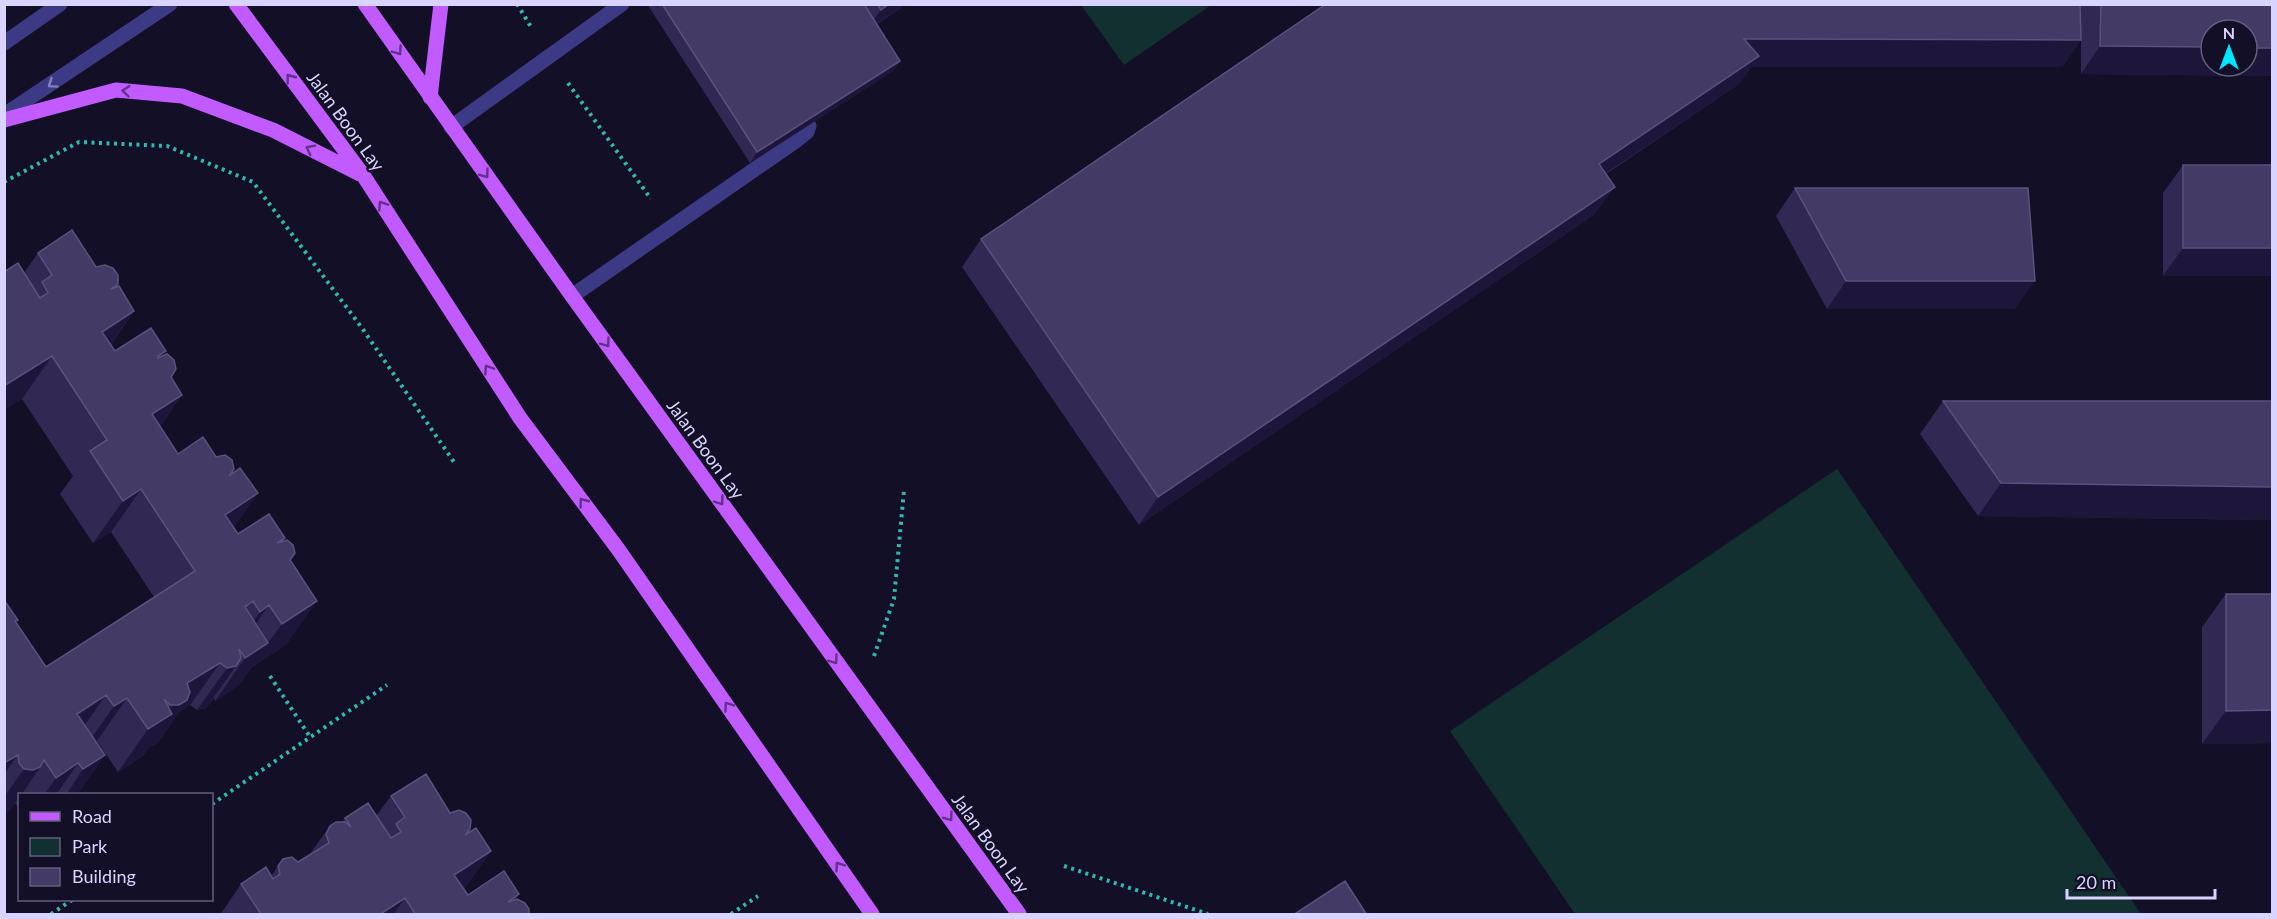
<svg xmlns="http://www.w3.org/2000/svg" width="2277" height="919" viewBox="0 0 2277 919" font-family="Lato,sans-serif">
<style>
.green{fill:#12302f}
.lines{fill:none;stroke-linecap:round;stroke-linejoin:round}
.path{stroke:#2fb8b0;stroke-width:4;stroke-dasharray:3 4.5;stroke-linecap:butt}
.minor{stroke:#3d3a85;stroke-width:15}
.major{stroke:#c25bff;stroke-width:15}
.wall{fill:#312854}
.shaded-wall{fill:#1d163a}
.building{fill:#433a66;stroke:#5a527e;stroke-width:1.5}
.oneway{stroke:#623188}
.oneway2{stroke:#837fbc}
.labels{text-anchor:middle;dominant-baseline:central;stroke-width:4.5;stroke-linejoin:round;paint-order:stroke}
.street-label{font-size:18px;fill:#d9d4ff;stroke:#130f26}
</style>
<rect width="100%" height="100%" fill="#130f26"/>
<path class="green" d="M 1081,5 L 1211,5 L 1124,65 Z
M 1837,469 L 2141,914 L 1575,914 L 1450,731 Z"/>
<g class="lines">
<path class="path" d="M 517,4 L 531,27
M 568,83 L 651,199
M 4,182 L 79,142 L 167,146 L 253,182 L 362,328 L 454,462
M 874,656 L 894,599 L 904,490
M 270,676 L 310,737
M 212,804 L 387,685
M 1064,866 L 1208,914
M 51,914 L 72,900
M 731,914 L 758,896"/>
<path class="minor" d="M 4,43 L 60,4
M 4,115 L 170,4
M 451,127 L 622,4
M 572,296 L 797,140 L 807,132 L 809,126"/>
<path class="major" d="M 236,4 L 363,175 L 520,418 L 618,549 L 872,914
M 365,4 L 572,296 L 1019,914
M 430,97 L 441,4
M 4,120 L 116,90 L 182,96 L 273,130 L 360,174"/>
</g>
<path class="wall" d="M 647,4 L 907,4 L 877,24 L 900,61 L 893,71 L 750,163 Z
M 1326,4 L 2081,38 L 2081,4 L 2272,4 L 2272,76 L 2081,74 L 2081,40 L 2062,67 L 1751,67 L 1739,84 L 1606,174 L 1595,214 L 1139,525 L 962,267 L 981,239 Z
M 2183,165 L 2272,165 L 2163,276 L 2163,193 Z
M 1795,188 L 2015,309 L 1827,309 L 1776,216 Z
M 38,253 L 96,267 L 134,311 L 111,345 L 115,351 L 162,356 L 171,377 L 182,395 L 160,427 L 178,454 L 229,476 L 258,493 L 233,528 L 238,534 L 282,541 L 290,560 L 287,644 L 252,667 L 239,685 L 215,701 L 214,698 L 206,708 L 197,710 L 190,705 L 179,712 L 158,743 L 148,748 L 143,756 L 118,772 L 97,741 L 96,741 L 105,755 L 77,795 L 20,795 L 20,810 L 15,803 L 10,810 L 4,812 L 4,600 L 18,620 L 16,622 L 46,667 L 154,597 L 111,532 L 93,543 L 60,494 L 73,476 L 22,399 L 24,273 Z
M 1943,401 L 2272,401 L 2272,520 L 1978,516 L 1920,434 Z
M 2226,594 L 2272,743 L 2202,744 L 2202,627 Z
M 391,796 L 450,813 L 467,833 L 491,851 L 464,889 L 468,895 L 519,894 L 515,900 L 529,915 L 220,915 L 241,884 L 271,876 L 283,859 L 298,862 L 309,855 L 330,826 L 342,822 L 345,818 L 376,816 Z"/>
<path class="shaded-wall" d="M 889,4 L 907,4 L 866,30 L 881,10 Z
M 1744,39 L 2081,40 L 2062,67 L 1751,67 L 1739,84 L 1579,191 L 1599,164 Z
M 2100,46 L 2211,47 L 2211,66 L 2247,66 L 2247,48 L 2272,48 L 2272,76 L 2081,74 Z
M 900,61 L 893,71 L 750,163 L 757,152 Z
M 1615,187 L 1595,214 L 1139,525 L 1158,497 Z
M 2183,248 L 2272,248 L 2272,276 L 2163,276 Z
M 1846,281 L 2035,281 L 2015,309 L 1827,309 Z
M 134,311 L 105,353 L 102,332 Z
M 52,356 L 22,399 L 4,410 L 4,386 Z
M 182,395 L 153,437 L 152,414 Z
M 2001,483 L 2272,487 L 2272,520 L 1978,516 Z
M 141,489 L 111,532 L 93,543 L 123,501 Z
M 258,493 L 228,536 L 225,515 Z
M 317,601 L 287,644 L 252,667 L 239,685 L 215,701 L 245,658 L 268,643 L 282,624 Z
M 269,605 L 239,648 L 230,654 L 260,612 Z
M 220,663 L 190,705 L 179,712 L 158,743 L 148,748 L 143,756 L 118,772 L 148,729 L 158,723 L 187,683 Z
M 236,666 L 206,708 L 197,710 L 227,668 Z
M 106,695 L 76,737 L 77,714 Z
M 127,698 L 97,741 L 84,749 L 114,706 Z
M 2272,710 L 2272,743 L 2202,744 L 2226,711 Z
M 18,755 L 4,774 L 4,763 Z
M 105,755 L 77,795 L 66,795 L 83,769 Z
M 78,763 L 56,795 L 44,795 L 56,778 Z
M 40,767 L 21,795 L 20,795 L 20,796 L 10,810 L 4,812 L 4,797 L 24,769 Z
M 491,851 L 461,893 L 454,875 Z
M 405,898 L 393,915 L 379,915 Z"/>
<path class="building" d="M 662,4 L 864,4 L 900,61 L 757,152 Z
M 877,4 L 889,4 L 881,10 Z
M 1326,4 L 2080,4 L 2081,40 L 1744,39 L 1759,56 L 1599,164 L 1615,187 L 1158,497 L 981,239 Z
M 2101,4 L 2272,4 L 2272,48 L 2247,48 L 2247,30 L 2211,30 L 2211,47 L 2100,46 Z
M 2183,165 L 2272,165 L 2272,248 L 2183,248 Z
M 1795,188 L 2028,188 L 2035,281 L 1846,281 Z
M 72,230 L 96,267 L 105,265 L 113,268 L 118,275 L 118,284 L 111,289 L 119,286 L 134,311 L 102,332 L 115,351 L 151,328 L 166,351 L 158,356 L 158,358 L 167,354 L 174,360 L 176,369 L 171,377 L 182,395 L 152,414 L 178,454 L 203,437 L 216,457 L 225,455 L 232,460 L 234,469 L 229,476 L 240,468 L 258,493 L 225,515 L 238,534 L 269,514 L 285,538 L 277,543 L 287,540 L 293,545 L 295,553 L 290,560 L 317,601 L 282,624 L 269,605 L 260,612 L 253,601 L 245,607 L 268,643 L 245,658 L 239,649 L 241,658 L 236,666 L 227,668 L 220,663 L 187,683 L 190,692 L 187,700 L 179,705 L 170,705 L 164,699 L 172,714 L 148,729 L 127,698 L 114,706 L 106,695 L 77,714 L 105,755 L 83,769 L 78,763 L 56,778 L 44,760 L 40,767 L 33,770 L 24,769 L 19,763 L 18,755 L 4,763 L 4,600 L 18,620 L 15,621 L 46,667 L 195,571 L 141,489 L 123,501 L 90,451 L 107,440 L 52,356 L 4,386 L 4,272 L 18,263 L 40,298 L 48,293 L 42,282 L 52,275 L 38,253 Z
M 1943,401 L 2272,401 L 2272,487 L 2001,483 Z
M 2226,594 L 2272,594 L 2272,710 L 2226,711 Z
M 426,774 L 450,813 L 459,810 L 466,813 L 471,820 L 470,829 L 465,835 L 476,828 L 491,851 L 454,875 L 468,895 L 504,871 L 519,894 L 508,902 L 517,899 L 525,903 L 529,909 L 529,915 L 416,915 L 405,898 L 379,915 L 260,915 L 261,914 L 241,884 L 266,867 L 273,879 L 280,874 L 278,866 L 283,859 L 292,857 L 298,862 L 329,843 L 326,834 L 330,826 L 336,822 L 345,822 L 351,827 L 345,818 L 368,803 L 391,838 L 401,832 L 396,824 L 405,817 L 391,796 Z
M 1345,881 L 1367,915 L 1293,915 Z"/>
<defs><path id="oneway-chevron" d="M-2-3.5L2.5 0L-2 3.5" fill="none" stroke-width="1.6" stroke-linecap="round" stroke-linejoin="round" transform="scale(1.5)"/></defs>
<g class="oneway">
<use href="#oneway-chevron" transform="translate(398 51) rotate(55)"/>
<use href="#oneway-chevron" transform="translate(290 78) rotate(-127)"/>
<use href="#oneway-chevron" transform="translate(126 91) rotate(-175)"/>
<use href="#oneway-chevron" transform="translate(310 149) rotate(-153)"/>
<use href="#oneway-chevron" transform="translate(485 174) rotate(54)"/>
<use href="#oneway-chevron" transform="translate(382 205) rotate(-123)"/>
<use href="#oneway-chevron" transform="translate(606 343) rotate(54)"/>
<use href="#oneway-chevron" transform="translate(488 369) rotate(-123)"/>
<use href="#oneway-chevron" transform="translate(720 501) rotate(54)"/>
<use href="#oneway-chevron" transform="translate(583 502) rotate(-127)"/>
<use href="#oneway-chevron" transform="translate(834 660) rotate(54)"/>
<use href="#oneway-chevron" transform="translate(728 706) rotate(-125)"/>
<use href="#oneway-chevron" transform="translate(949 817) rotate(54)"/>
<use href="#oneway-chevron" transform="translate(839 866) rotate(-125)"/>
</g>
<use class="oneway2" href="#oneway-chevron" transform="translate(52 84) rotate(146)"/>
<g class="labels">
<g class="street-label">
<text transform="translate(346 121) rotate(54)">Jalan Boon Lay</text>
<text transform="translate(706 449) rotate(54)">Jalan Boon Lay</text>
<text transform="translate(991 843) rotate(54)">Jalan Boon Lay</text>
</g>
</g>
<rect width="2277" height="919" fill="none" stroke="#d9d4ff" stroke-width="12"/>
<rect x="18" y="793" width="195" height="108" fill="#130f26" stroke="#625e7d" stroke-width="1.5"/>
<rect x="30" y="812" width="30" height="9" fill="#c25bff" stroke="#625e7d" stroke-width="1.5"/>
<text x="72" y="823" font-size="18" fill="#d9d4ff">Road</text>
<rect x="30" y="838" width="30" height="18" fill="#12302f" stroke="#625e7d" stroke-width="1.5"/>
<text x="72" y="853" font-size="18" fill="#d9d4ff">Park</text>
<rect x="30" y="868" width="30" height="18" fill="#433a66" stroke="#625e7d" stroke-width="1.5"/>
<text x="72" y="883" font-size="18" fill="#d9d4ff">Building</text>
<g transform="translate(2229 48)"><circle r="28" fill="#130f26" stroke="#625e7d" stroke-width="1.5"/>
<path d="M0-4.5L10 22L0 15L-10 22Z" fill="#00e5ff"/>
<text y="-9" font-size="16" font-weight="bold" text-anchor="middle" fill="#d9d4ff">N</text>
</g>
<path d="M2067 889v9h148v-9" fill="none" stroke="#d9d4ff" stroke-width="3"/>
<text x="2076" y="889" font-size="18" fill="#d9d4ff" stroke="#130f26" stroke-width="4.5" paint-order="stroke">20 m</text>
</svg>
